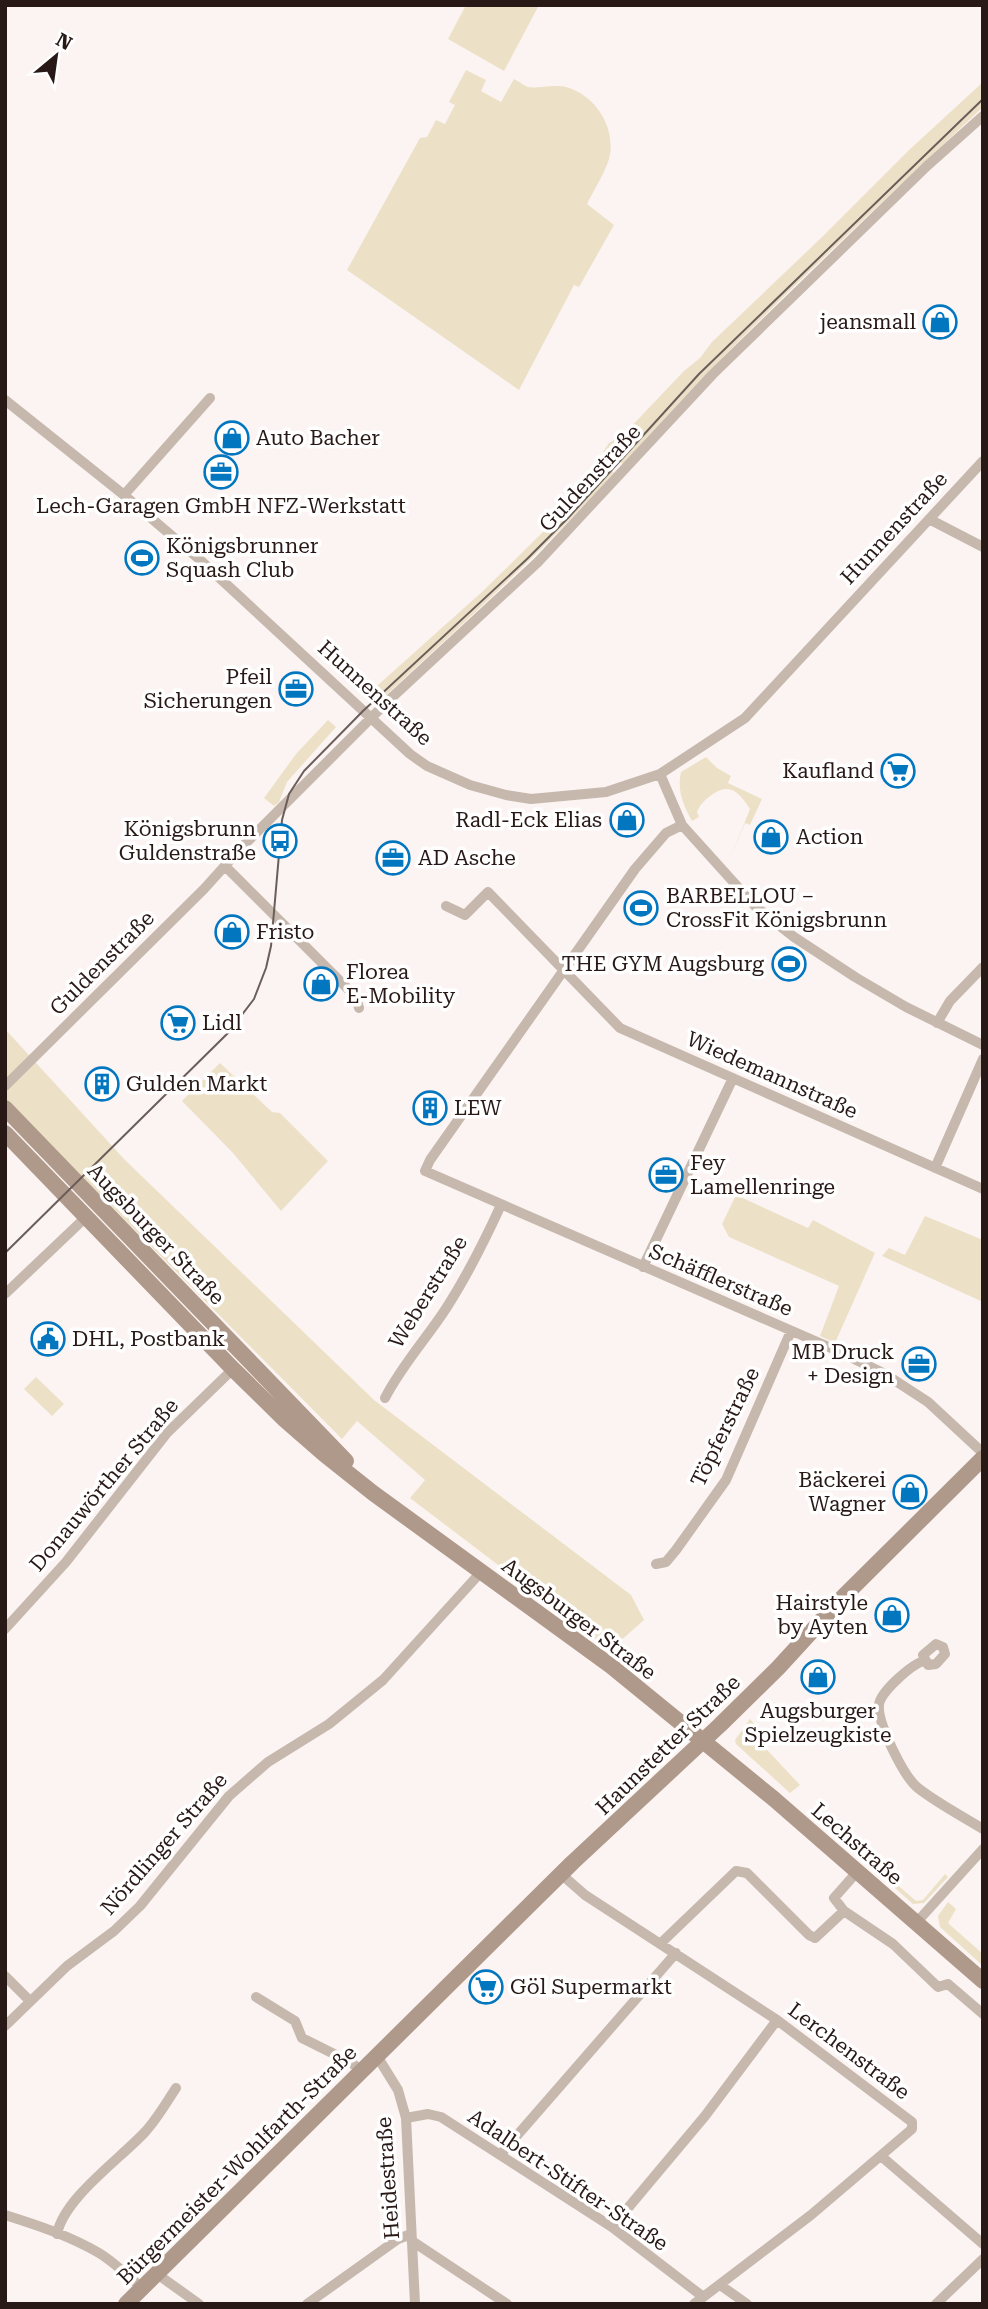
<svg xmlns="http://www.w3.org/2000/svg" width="988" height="2309" viewBox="0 0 988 2309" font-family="'Roboto Serif',serif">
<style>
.green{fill:#ece1c7}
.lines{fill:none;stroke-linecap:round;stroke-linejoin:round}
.street{stroke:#c6b8ad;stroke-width:10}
.secondary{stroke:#af998a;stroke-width:16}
.tram{stroke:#6a5d5a;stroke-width:2}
.labels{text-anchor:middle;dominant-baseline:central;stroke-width:7;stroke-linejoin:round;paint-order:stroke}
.poi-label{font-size:21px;fill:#281916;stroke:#fff;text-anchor:start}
.street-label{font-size:21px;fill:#281916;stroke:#fff}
</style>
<rect width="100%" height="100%" fill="#fcf4f2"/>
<path class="green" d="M 466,5 L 539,5 L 504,71 L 448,39 Z
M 466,70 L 486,80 L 481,91 L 501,102 L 514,79 C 518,81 523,85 528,87 C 535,89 553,84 566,87 C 596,95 617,129 609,159 C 604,175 594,189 587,204 L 614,225 L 579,287 L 574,285 L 519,390 L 347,270 L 420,138 L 427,137 L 436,120 L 445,124 L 455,105 L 449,102 Z
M 983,82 L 983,107 C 860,223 735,338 623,464 L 603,452 L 609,443 L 624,434 L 684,371 L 700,358 L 712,342 L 821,238 L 908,151 Z
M 605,464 L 614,473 C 541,553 461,625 382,699 L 375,699 L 368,694 L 483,591 L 547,528 Z
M 328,720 L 336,727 L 287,782 L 279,802 L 274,806 L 264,798 L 296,754 Z
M 706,757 L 717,768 L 731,776 L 728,783 L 762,799 L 750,825 L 745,823 L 728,864 L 750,809 C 740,794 731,782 713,794 C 706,799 700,804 697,812 L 699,817 L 692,821 C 683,804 677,792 681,772 Z
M 5,1029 L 125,1160 L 374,1400 L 631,1595 L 644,1620 L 610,1650 L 410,1498 L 425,1480 L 357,1421 L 342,1439 L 5,1099 Z
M 220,1063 L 272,1112 L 280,1113 L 328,1161 L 281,1211 L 233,1153 L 182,1101 Z
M 736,1195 L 808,1228 L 813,1220 L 875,1253 L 835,1343 L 820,1336 L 839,1286 L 729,1237 L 722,1224 Z
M 925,1216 L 983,1240 L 983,1302 L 882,1256 L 889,1248 L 905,1255 Z
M 36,1377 L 64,1404 L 52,1416 L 24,1389 Z
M 750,1719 L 759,1729 L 753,1735 L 800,1785 L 790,1793 L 736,1744 L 735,1740 Z
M 812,1811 L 916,1901 L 923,1900 L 945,1874 L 948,1877 L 924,1903 L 913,1904 L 810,1813 Z
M 948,1902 L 956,1909 L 948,1923 L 983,1954 L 983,1966 L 940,1927 L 938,1916 Z"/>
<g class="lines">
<path class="street" d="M 5,400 L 124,495 L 199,559 L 410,754 L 427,766 L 470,785 L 506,795 L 531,799 L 606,792 L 660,774 L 745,718 L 983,461
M 124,495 L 210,398
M 929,519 L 983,547
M 660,774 L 682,825 L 755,906 L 794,937 L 855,977 L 906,1007 L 983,1045
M 682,825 L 666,833 L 635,869 L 430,1160 L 425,1171 L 838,1351 L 885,1374 L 928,1402 L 983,1453
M 226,867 L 356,997 L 359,1008
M 446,906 L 465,915 L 488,892 L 620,1028 L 983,1189
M 937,1023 L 950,1001 L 983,967
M 5,1086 L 204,889 L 240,849 L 387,702 L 538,562 L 713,374 L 927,166 L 983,116
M 935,1168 L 983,1059
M 643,1267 L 733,1078
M 5,1294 L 86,1217
M 385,1398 C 402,1365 427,1338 447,1307 C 468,1274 485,1240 501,1205
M 656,1564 L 666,1562 L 676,1550 L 726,1480 L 791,1331
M 5,1629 L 66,1562 L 167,1433 L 233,1369
M 936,1644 L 943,1647 L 945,1654 L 936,1664 L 928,1665 L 923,1655 Z
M 924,1661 C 912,1664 880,1692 879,1705 C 877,1723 904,1777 918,1788 C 937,1803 962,1816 983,1829
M 561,1874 L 585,1895 L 777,2020 L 912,2122 L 912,2129 L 811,2215 L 694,2304
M 844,1911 L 893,1944 L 938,1987 L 948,1984 L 983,2014
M 916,1923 L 983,1849
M 661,1943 L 736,1871 L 747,1873 L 809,1935 L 815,1938 L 844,1911 L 834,1898 L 857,1872
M 5,1976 L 30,2001
M 256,1997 L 295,2021 L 302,2038 L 352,2063 L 361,2071
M 5,2026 L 67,1966 L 114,1931 L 140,1906 L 229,1796 L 268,1762 L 329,1724 L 383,1680 L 481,1572
M 377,2056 L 398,2090 L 406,2118 L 415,2304
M 406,2118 L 428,2114 L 441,2117 L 612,2227 L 702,2296
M 500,2155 L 676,1953
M 881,2156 L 983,2244
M 5,2215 C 37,2225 70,2236 99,2253 C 114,2262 128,2276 142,2288
M 612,2227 L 705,2116 L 777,2020
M 57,2234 C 64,2198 120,2159 145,2132 C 157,2119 166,2103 176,2088
M 412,2241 L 507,2304
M 157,2274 L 199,2304
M 720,2285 L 747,2304
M 307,2304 L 398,2239 L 411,2234
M 936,2304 L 983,2259"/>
<path class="secondary" d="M 5,1108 L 346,1461
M 5,1133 L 233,1369 L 285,1420 L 324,1454 L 373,1493 L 611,1666 L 774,1799 L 983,1981
M 126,2304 L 572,1863 L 720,1725 L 778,1668 L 844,1596 L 983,1458"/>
<path class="tram" d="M 5,1253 L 228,1033 L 254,999 L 266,968 L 271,946 L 282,820 L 289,794 L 304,771 L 363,711 L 527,559 L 568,518 L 699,374 L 983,99"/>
</g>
<defs>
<symbol id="shop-ring" viewBox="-11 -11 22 22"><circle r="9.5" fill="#fff" stroke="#0376c0" stroke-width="1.5"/><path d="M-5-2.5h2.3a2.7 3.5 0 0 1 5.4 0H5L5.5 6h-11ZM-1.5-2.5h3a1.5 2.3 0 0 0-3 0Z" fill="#0376c0"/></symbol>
<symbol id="office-ring" viewBox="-11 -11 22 22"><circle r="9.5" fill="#fff" stroke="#0376c0" stroke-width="1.5"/><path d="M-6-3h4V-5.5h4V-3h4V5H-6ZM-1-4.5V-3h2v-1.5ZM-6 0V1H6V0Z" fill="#0376c0"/></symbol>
<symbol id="stadium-ring" viewBox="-11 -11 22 22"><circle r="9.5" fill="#fff" stroke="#0376c0" stroke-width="1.5"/><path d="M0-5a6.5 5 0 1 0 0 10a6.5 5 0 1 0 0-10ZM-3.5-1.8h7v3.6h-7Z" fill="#0376c0"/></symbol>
<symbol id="supermarket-ring" viewBox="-11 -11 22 22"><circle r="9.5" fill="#fff" stroke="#0376c0" stroke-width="1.5"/><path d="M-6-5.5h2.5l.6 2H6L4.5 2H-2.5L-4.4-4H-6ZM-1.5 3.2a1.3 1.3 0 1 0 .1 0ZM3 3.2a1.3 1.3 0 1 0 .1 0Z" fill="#0376c0"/></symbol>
<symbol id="bus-ring" viewBox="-11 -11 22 22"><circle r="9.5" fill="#fff" stroke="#0376c0" stroke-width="1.5"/><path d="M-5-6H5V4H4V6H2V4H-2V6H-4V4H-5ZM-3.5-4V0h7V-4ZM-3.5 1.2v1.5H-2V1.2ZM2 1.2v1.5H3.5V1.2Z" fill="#0376c0"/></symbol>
<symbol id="building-ring" viewBox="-11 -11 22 22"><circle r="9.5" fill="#fff" stroke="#0376c0" stroke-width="1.5"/><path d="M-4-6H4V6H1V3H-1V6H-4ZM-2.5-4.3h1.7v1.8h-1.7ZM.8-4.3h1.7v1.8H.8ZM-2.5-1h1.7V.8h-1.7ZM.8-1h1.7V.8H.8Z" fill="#0376c0"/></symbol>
<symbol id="civic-ring" viewBox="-11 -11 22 22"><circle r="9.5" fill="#fff" stroke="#0376c0" stroke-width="1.5"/><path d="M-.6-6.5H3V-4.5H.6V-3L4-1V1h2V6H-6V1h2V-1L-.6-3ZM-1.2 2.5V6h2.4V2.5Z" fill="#0376c0"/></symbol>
</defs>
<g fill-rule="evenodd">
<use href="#shop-ring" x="921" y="303" width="38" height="38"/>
<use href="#shop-ring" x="213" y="419" width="38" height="38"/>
<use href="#office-ring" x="202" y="453" width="38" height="38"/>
<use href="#stadium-ring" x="123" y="539" width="38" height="38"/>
<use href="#office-ring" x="277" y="670" width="38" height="38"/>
<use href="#supermarket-ring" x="879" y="752" width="38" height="38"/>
<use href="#shop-ring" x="608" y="801" width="38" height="38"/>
<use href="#shop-ring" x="752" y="818" width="38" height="38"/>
<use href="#bus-ring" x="261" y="822" width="38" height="38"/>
<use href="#office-ring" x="374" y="839" width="38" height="38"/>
<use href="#stadium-ring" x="622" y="889" width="38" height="38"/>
<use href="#shop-ring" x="213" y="913" width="38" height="38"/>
<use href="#stadium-ring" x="770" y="945" width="38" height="38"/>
<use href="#shop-ring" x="302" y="965" width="38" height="38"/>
<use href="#supermarket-ring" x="159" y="1004" width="38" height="38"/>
<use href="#building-ring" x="83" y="1065" width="38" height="38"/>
<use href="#building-ring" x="411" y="1089" width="38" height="38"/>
<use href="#office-ring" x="647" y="1156" width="38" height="38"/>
<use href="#civic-ring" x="29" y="1320" width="38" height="38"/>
<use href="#office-ring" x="900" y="1345" width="38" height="38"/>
<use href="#shop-ring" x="891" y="1473" width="38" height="38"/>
<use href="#shop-ring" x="873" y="1596" width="38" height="38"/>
<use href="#shop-ring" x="799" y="1658" width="38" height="38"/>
<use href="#supermarket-ring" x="467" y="1968" width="38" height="38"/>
</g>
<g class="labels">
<g class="poi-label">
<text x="916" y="322" text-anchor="end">jeansmall</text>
<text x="256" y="438">Auto Bacher</text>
<text x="221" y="506" text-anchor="middle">Lech-Garagen GmbH NFZ-Werkstatt</text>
<text x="166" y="546">Königsbrunner<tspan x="166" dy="24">Squash Club</tspan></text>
<text x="272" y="677" text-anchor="end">Pfeil<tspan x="272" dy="24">Sicherungen</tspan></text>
<text x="874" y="771" text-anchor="end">Kaufland</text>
<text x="602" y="820" text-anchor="end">Radl-Eck Elias</text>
<text x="256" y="829" text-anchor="end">Königsbrunn<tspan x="256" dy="24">Guldenstraße</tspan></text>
<text x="796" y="837">Action</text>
<text x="418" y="858">AD Asche</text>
<text x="666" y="896">BARBELLOU –<tspan x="666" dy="24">CrossFit Königsbrunn</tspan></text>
<text x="256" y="932">Fristo</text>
<text x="764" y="964" text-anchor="end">THE GYM Augsburg</text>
<text x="346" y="972">Florea<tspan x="346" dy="24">E-Mobility</tspan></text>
<text x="202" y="1023">Lidl</text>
<text x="126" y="1084">Gulden Markt</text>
<text x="454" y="1108">LEW</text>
<text x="690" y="1163">Fey<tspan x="690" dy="24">Lamellenringe</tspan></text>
<text x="72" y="1339">DHL, Postbank</text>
<text x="894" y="1352" text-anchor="end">MB Druck<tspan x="894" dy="24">+ Design</tspan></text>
<text x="886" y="1480" text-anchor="end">Bäckerei<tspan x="886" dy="24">Wagner</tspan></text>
<text x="868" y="1603" text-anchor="end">Hairstyle<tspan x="868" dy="24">by Ayten</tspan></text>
<text x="818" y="1711" text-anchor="middle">Augsburger<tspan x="818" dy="24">Spielzeugkiste</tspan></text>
<text x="510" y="1987">Göl Supermarkt</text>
</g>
<g class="street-label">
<text transform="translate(590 478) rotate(-47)">Guldenstraße</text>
<text transform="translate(894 528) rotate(-47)">Hunnenstraße</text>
<text transform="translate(375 693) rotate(42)">Hunnenstraße</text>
<text transform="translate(102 963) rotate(-45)">Guldenstraße</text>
<text transform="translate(772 1075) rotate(24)">Wiedemannstraße</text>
<text transform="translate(156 1234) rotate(46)">Augsburger Straße</text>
<text transform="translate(721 1280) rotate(23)">Schäfflerstraße</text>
<text transform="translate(428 1292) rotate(-58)">Weberstraße</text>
<text transform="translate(725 1427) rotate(-64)">Töpferstraße</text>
<text transform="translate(104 1485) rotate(-50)">Donauwörther Straße</text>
<text transform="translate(579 1619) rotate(37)">Augsburger Straße</text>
<text transform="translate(668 1745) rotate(-44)">Haunstetter Straße</text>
<text transform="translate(164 1844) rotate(-49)">Nördlinger Straße</text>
<text transform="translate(857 1844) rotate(41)">Lechstraße</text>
<text transform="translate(849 2051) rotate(37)">Lerchenstraße</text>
<text transform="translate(237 2165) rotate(-45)">Bürgermeister-Wohlfarth-Straße</text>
<text transform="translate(388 2178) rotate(-94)">Heidestraße</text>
<text transform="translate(568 2180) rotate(34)">Adalbert-Stifter-Straße</text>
</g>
</g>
<rect width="988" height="2309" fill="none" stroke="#281916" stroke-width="14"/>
<g transform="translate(56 56) rotate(29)" stroke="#ffffff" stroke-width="5" paint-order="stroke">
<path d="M0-5L12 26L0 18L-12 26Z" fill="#281916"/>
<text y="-10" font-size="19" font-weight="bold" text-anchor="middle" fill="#281916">N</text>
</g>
</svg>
